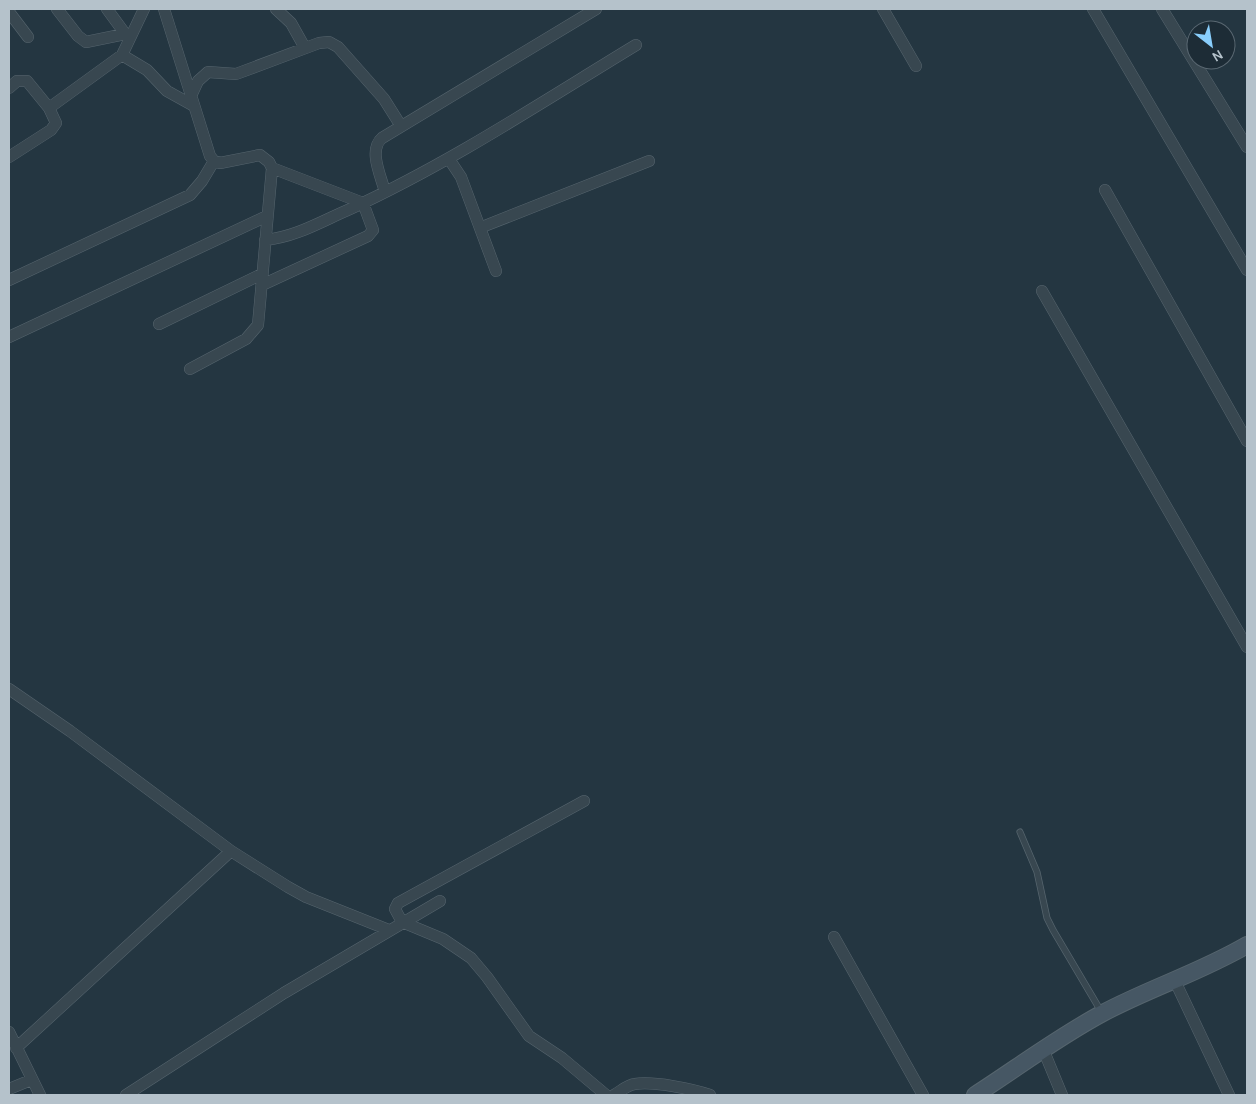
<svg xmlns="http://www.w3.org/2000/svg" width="1256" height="1104" viewBox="0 0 1256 1104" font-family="Karla,sans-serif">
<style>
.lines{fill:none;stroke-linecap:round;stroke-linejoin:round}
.lane-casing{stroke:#56656e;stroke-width:7}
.street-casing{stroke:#56656e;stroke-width:12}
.secondary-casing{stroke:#56656e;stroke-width:18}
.lane{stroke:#384750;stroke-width:5.5}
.street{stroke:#384750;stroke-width:11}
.secondary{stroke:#465764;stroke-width:16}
</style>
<rect width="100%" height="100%" fill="#243641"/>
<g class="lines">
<defs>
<path id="lane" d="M 1020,832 L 1037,872 L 1047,918 L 1053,930 L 1102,1013"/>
<path id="street" d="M 57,9 L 78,36 L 86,42 L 125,34
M 107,9 L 129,39
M 164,9 L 210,156 L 214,161 L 220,163 L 260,155 L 269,162 L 272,168 L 258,325 L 246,339 L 190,369
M 276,9 L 291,23 L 305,48
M 883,9 L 916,66
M 1093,9 L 1247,270
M 1162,9 L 1247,147
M 9,12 L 28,37
M 122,55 L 147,70 L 167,91 L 194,106
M 9,88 L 17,81 L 27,81 L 49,108 L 56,123 L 51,130 L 9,157
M 191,96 L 198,81 L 208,72 L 236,74 L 319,43 L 329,42 L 338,47 L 384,99 L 401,126
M 49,108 L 122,55 L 144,9
M 449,159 L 461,177 L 496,271
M 1105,190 L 1247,441
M 385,192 C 381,176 368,150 382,138 L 596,9
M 482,227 L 649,161
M 265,240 C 296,237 322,221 350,209 C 450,163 542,102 636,45
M 9,280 L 190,195 L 202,181 L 214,161
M 262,285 L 368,236 L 373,230 L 363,203 L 272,168
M 1042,291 L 1247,647
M 159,324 L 262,274
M 9,337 L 267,216
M 9,689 L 70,731 L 231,851 L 288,887 L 306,897 L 389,930
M 584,801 L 398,903 L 395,909 L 402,922 L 443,939 L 471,958 L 487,977 L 529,1036 L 562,1058 L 606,1095
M 834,937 L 923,1095
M 1174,979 L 1229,1095
M 9,1032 L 40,1095
M 16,1048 L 231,851
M 1043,1049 L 1062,1095
M 9,1089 L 31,1080
M 126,1095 L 284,993 L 440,901
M 614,1095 C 621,1091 627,1085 635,1084 C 653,1081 693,1089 710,1095"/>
<path id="secondary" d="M 975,1095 C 1017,1068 1058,1037 1103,1013 C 1150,988 1201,972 1247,945"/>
</defs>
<use href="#lane" class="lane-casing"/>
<use href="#street" class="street-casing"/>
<use href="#secondary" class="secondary-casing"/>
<use href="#lane" class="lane"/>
<use href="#street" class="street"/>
<use href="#secondary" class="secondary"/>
</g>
<rect width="1256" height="1104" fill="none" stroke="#b5c2cb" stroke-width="20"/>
<g transform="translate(1211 45) rotate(149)"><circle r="24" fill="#1d2c36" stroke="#5a6872"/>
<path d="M0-4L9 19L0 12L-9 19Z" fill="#89cefc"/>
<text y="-8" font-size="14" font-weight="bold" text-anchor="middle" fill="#b5c2cb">N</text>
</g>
</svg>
